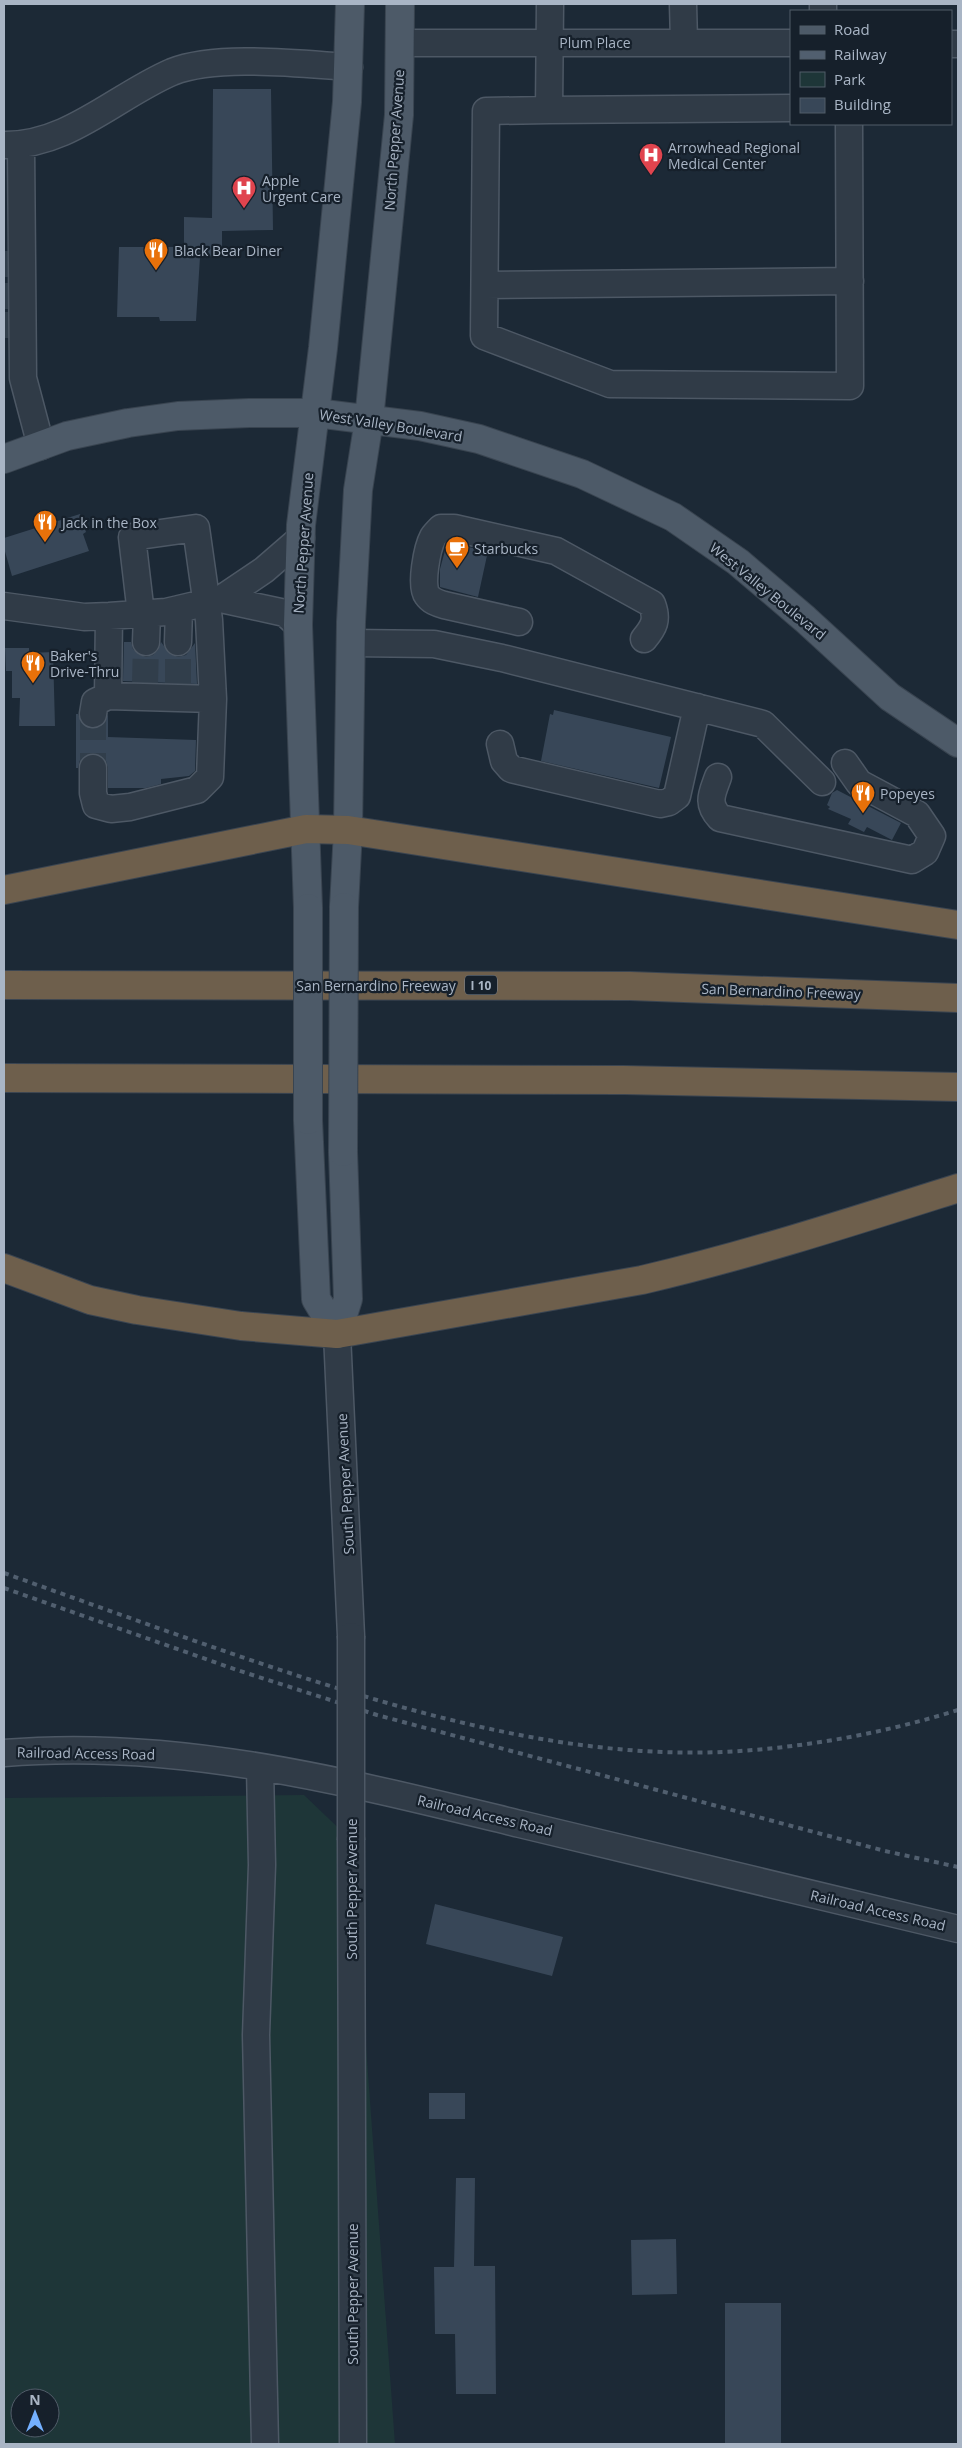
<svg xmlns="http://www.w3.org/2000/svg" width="962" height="2448" viewBox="0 0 962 2448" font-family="'Open Sans',sans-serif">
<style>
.green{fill:#1e3638;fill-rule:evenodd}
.building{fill:#384758}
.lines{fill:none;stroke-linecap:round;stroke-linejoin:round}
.minor-tunnel{stroke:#313e4b;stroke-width:26;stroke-dasharray:26 13;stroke-linecap:butt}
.minor-casing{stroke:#4d5865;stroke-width:29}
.major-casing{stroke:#394450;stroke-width:30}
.highway-casing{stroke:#3b4551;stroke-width:30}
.minor{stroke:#303b47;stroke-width:26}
.major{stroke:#4d5a68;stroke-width:28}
.highway{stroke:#6e5f4c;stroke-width:28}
.rail{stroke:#515f6f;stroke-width:4;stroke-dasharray:5 5;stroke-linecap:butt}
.minor-bridge-casing{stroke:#4d5865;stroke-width:29;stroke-linecap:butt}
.major-bridge-casing{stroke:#394450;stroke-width:30;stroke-linecap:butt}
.minor-bridge{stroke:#303b47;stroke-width:26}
.major-bridge{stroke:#4d5a68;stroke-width:28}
.labels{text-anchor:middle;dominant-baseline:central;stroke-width:4.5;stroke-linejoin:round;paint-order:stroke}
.shield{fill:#16202b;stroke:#7d8897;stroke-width:1}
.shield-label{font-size:12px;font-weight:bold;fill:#a9b5c5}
.street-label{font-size:14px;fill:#a9b5c5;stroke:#16202b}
.poi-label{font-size:14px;fill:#a9b5c5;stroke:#16202b;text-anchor:start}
</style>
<rect width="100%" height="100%" fill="#1c2936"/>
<path class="green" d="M 304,1795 L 351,1840 L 395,2444 L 4,2444 L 4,1798 ZM 20,2398 L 50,2398 L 50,2428 L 20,2428 Z"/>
<path class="building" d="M 213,89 L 271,89 L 273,230 L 222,231 L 222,256 L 200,257 L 196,321 L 160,321 L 159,317 L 117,317 L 119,247 L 184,247 L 184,217 L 212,218 Z
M 80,514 L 86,532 L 83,534 L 89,551 L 12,576 L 4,548 L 4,538 Z
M 447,543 L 488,551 L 478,597 L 440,587 L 440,569 Z
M 124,642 L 131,642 L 133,649 L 138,654 L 146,657 L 153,655 L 158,650 L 161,642 L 170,654 L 178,657 L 186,655 L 195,643 L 197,684 L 123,681 Z
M 5,648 L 29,648 L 29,653 L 53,652 L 55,726 L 19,726 L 20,698 L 12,698 L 12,671 L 6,671 Z
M 554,710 L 671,737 L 659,788 L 541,761 L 550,714 L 553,715 Z
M 76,714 L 78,714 L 83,725 L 91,729 L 98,728 L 104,724 L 108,714 L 108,737 L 196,740 L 195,771 L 189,776 L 161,779 L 161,784 L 146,788 L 108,788 L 108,768 L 106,761 L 101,755 L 93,753 L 86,755 L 80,760 L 78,768 L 76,768 Z
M 837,790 L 901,823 L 892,840 L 867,827 L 864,832 L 848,824 L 851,819 L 828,809 L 830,807 L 827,805 L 832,793 Z
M 435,1904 L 563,1937 L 552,1976 L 426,1944 Z
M 429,2093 L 465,2093 L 465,2119 L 429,2119 Z
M 456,2178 L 475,2178 L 474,2266 L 495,2266 L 496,2394 L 456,2394 L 455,2334 L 435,2334 L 434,2267 L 454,2267 Z
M 676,2239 L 677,2294 L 632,2295 L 631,2240 Z
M 725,2303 L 781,2303 L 781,2444 L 725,2444 Z"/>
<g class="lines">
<path class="minor-tunnel" d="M 4,264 L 12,264
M 4,296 L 11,296
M 4,325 L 11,325
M 145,685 L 146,642
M 178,685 L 178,642
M 93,714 L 93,768"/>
<defs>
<path id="minor" d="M 550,4 L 549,110 L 486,111 L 484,336 L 610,384 L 850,386 L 849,124
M 683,4 L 684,42
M 823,11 L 823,4
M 400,43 L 791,43
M 951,44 L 958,44
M 549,110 L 791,108
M 4,145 C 68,146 116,96 172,72 C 217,54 301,64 349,67
M 21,146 L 23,378 L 41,446
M 485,285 L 850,281
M 221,599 L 285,613 L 298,625
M 4,606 L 84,617 L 109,616 L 166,612 L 221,599 L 264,570 L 301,538
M 109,616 L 108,696 L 213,699 L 209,620 L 196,528 L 132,537 L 141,614
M 519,622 L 444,605 C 437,603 431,601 427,595 C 420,586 427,548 433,537 C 435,534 438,531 441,528 L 454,528 L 556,551 L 652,604 C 658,620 654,627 644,639
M 146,642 L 147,614
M 178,642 L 179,609
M 351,643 L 434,644 L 502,658 L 763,724 L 822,782
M 93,714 L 95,702 L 108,696
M 500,744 L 504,761 L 511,769 L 660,804 L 669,802 L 677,796 L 697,707
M 93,768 L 93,793 L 96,805 L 111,809 L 130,807 L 197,790 L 210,777 L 213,699
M 718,777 C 712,794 706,803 720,818 L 912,860 L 925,852 L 932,836 L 917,814 L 859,783 L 845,763
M 337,1334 L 351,1636
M 4,1753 C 179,1738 351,1783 520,1824 C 666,1859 812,1894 958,1929
M 260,1767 L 262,1865 L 256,2035 L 265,2444
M 351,1840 L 353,2444"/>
<path id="major" d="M 4,459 L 67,436 L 128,423 L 178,416 L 249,413 L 316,413 L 420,426 L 479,439 L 582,474 L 673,517 L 738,562 L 805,619 L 890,697 L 958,743
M 344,907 L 348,830 L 351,622 L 358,490 L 369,420 L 399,115 L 400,4
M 308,908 L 298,625 L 301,525 L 323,348 L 347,102 L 350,4
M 308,1120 L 316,1299 L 337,1334
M 337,1334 L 348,1299 L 343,1152"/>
<path id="highway" d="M 4,890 L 306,829 L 348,830 L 958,925
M 4,985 L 630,986 L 958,998
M 4,1078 L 624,1080 L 958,1087
M 4,1268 L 90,1300 L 137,1310 L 241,1326 L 337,1334 L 642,1280 C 749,1255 854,1221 958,1188"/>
</defs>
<use href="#minor" class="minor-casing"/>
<use href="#major" class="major-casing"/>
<use href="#highway" class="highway-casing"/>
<use href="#minor" class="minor"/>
<use href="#major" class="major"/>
<use href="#highway" class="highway"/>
<path class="rail" d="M 4,1573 C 105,1609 206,1646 308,1679 C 447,1723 593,1761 740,1751 C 814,1746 888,1732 958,1710
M 4,1588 L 237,1670 L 377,1715 L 885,1851 L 958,1867"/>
<defs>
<path id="minor-bridge" d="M 351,1636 L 351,1840"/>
<path id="major-bridge" d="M 308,1120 L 308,908
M 343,1152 L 344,907"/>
</defs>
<use href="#minor-bridge" class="minor-bridge-casing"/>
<use href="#major-bridge" class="major-bridge-casing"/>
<use href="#minor-bridge" class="minor-bridge"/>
<use href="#major-bridge" class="major-bridge"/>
</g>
<defs>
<symbol id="hospital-pin" viewBox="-11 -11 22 30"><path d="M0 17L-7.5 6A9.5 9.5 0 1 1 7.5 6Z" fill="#e0444e" stroke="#16202b"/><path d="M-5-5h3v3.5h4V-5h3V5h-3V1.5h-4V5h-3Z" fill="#fff"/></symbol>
<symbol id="restaurant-pin" viewBox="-11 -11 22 30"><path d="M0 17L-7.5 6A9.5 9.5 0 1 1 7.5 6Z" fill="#e8710a" stroke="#16202b"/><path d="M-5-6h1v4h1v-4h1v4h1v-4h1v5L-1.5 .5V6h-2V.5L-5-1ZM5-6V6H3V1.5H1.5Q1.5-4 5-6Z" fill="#fff"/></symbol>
<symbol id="cafe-pin" viewBox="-11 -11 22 30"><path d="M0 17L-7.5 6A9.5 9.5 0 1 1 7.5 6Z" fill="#e8710a" stroke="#16202b"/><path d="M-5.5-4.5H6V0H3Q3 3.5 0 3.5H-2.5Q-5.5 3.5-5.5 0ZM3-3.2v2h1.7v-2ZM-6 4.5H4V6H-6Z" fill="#fff"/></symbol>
</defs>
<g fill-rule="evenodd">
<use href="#hospital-pin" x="637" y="141" width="28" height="38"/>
<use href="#hospital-pin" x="230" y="174" width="28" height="38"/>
<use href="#restaurant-pin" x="142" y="236" width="28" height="38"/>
<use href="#restaurant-pin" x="31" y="508" width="28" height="38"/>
<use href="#cafe-pin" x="443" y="534" width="28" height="38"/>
<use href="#restaurant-pin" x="19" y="649" width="28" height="38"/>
<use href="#restaurant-pin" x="849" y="779" width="28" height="38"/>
</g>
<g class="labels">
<rect class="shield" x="465" y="975.5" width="32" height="19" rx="4"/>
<g class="shield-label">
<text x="481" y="985">I 10</text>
</g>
<g class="street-label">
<text x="595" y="42">Plum Place</text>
<text transform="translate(394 140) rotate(-86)">North Pepper Avenue</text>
<text transform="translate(391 425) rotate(9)">West Valley Boulevard</text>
<text transform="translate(303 543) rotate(-86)">North Pepper Avenue</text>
<text transform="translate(768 591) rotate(39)">West Valley Boulevard</text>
<text x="376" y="985">San Bernardino Freeway</text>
<text transform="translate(781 991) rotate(2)">San Bernardino Freeway</text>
<text transform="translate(345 1484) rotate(-93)">South Pepper Avenue</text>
<text transform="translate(86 1753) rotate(1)">Railroad Access Road</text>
<text transform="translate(485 1815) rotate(13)">Railroad Access Road</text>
<text transform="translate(351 1889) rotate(-90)">South Pepper Avenue</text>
<text transform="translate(878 1910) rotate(13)">Railroad Access Road</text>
<text transform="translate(352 2294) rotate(-90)">South Pepper Avenue</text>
</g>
<g class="poi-label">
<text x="668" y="147">Arrowhead Regional<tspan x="668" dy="16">Medical Center</tspan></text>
<text x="262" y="180">Apple<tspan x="262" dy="16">Urgent Care</tspan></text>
<text x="174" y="250">Black Bear Diner</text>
<text x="62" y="522">Jack in the Box</text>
<text x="474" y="548">Starbucks</text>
<text x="50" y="655">Baker's<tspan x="50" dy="16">Drive-Thru</tspan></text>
<text x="880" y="793">Popeyes</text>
</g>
</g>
<rect width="962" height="2448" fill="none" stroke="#a9b5c5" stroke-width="10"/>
<rect x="790" y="10" width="162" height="115" fill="#16202b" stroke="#515c69"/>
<rect x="800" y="26" width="25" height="8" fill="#4d5a68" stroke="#515c69"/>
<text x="834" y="35" font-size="15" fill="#a9b5c5">Road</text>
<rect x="800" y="51" width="25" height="8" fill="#515f6f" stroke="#515c69"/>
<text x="834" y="60" font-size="15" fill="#a9b5c5">Railway</text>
<rect x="800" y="72" width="25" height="15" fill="#1e3638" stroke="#515c69"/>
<text x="834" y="85" font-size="15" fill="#a9b5c5">Park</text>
<rect x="800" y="98" width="25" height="15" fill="#384758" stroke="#515c69"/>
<text x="834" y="110" font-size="15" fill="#a9b5c5">Building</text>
<g transform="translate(35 2413)"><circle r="24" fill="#16202b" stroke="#515c69"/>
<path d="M0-4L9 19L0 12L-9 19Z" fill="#74b0ff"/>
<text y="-8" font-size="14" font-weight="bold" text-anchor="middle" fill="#a9b5c5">N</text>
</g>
</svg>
